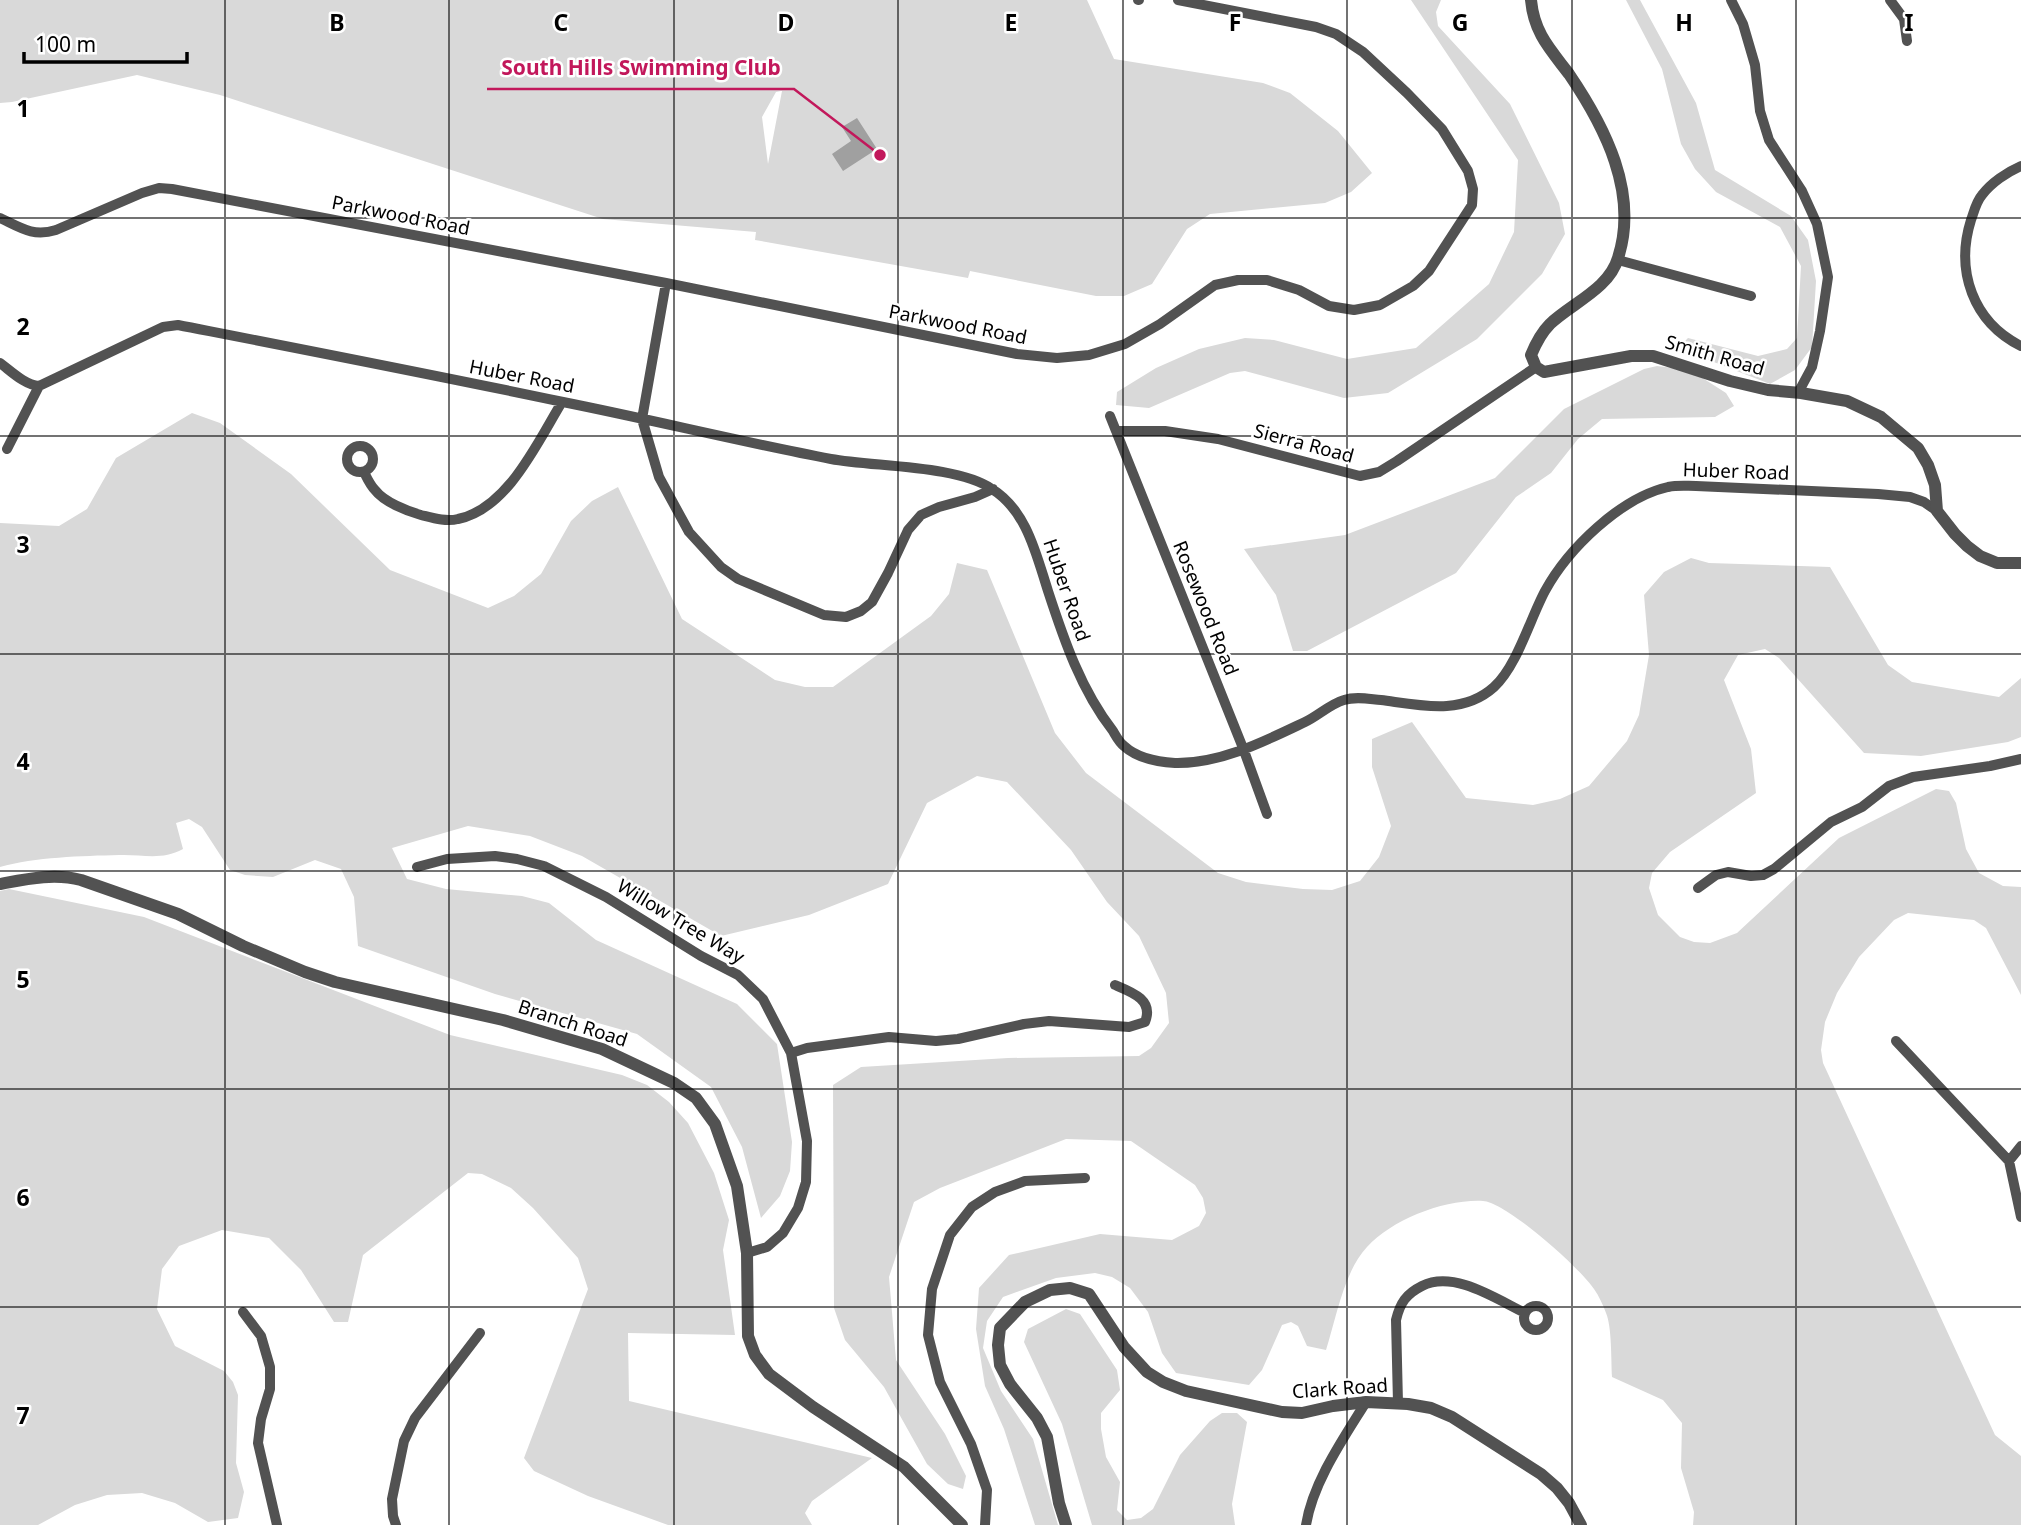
<svg xmlns="http://www.w3.org/2000/svg" width="2021" height="1525" viewBox="0 0 2021 1525" font-family="'Noto Sans',sans-serif">
<style>
.green{fill:#d9d9d9;fill-rule:evenodd}
.water{fill:#a0a0a0}
.lines{fill:none;stroke-linecap:round;stroke-linejoin:round}
.minor{stroke:#525252;stroke-width:10}
.tertiary{stroke:#525252;stroke-width:12}
.grid{fill:none;stroke:#000;stroke-width:2;stroke-opacity:0.55}
.labels{text-anchor:middle;dominant-baseline:central;stroke-width:5;stroke-linejoin:round;paint-order:stroke}
.street-label{font-size:19px;fill:#000;stroke:#fff}
.grid-label{font-size:23px;text-anchor:middle;font-weight:bold;fill:#000;stroke:#fff;stroke-width:5;stroke-linejoin:round;paint-order:stroke}
.leader{fill:none;stroke:#c2185b;stroke-width:2.5}
.callout-dot{fill:#c2185b;stroke:#fff;stroke-width:2.5}
.callout-label{font-size:21px;text-anchor:middle;font-weight:bold;fill:#c2185b;stroke:#fff;stroke-width:5;stroke-linejoin:round;paint-order:stroke}
</style>
<rect width="100%" height="100%" fill="#fff"/>
<path class="green" d="M 0,0 L 1087,0 L 1114,59 L 1263,83 L 1290,93 L 1338,131 L 1372,173 L 1351,192 L 1325,203 L 1210,214 L 1187,229 L 1152,284 L 1124,296 L 1096,296 L 970,271 L 968,278 L 755,240 L 756,232 L 603,219 L 220,95 L 137,75 L 12,102 L 0,103 ZM 781,91 L 782,91 L 768,164 L 762,117 L 776,92 Z
M 1411,0 L 1441,0 L 1436,12 L 1438,26 L 1510,104 L 1559,203 L 1565,234 L 1542,274 L 1477,339 L 1388,393 L 1344,398 L 1245,371 L 1230,373 L 1149,408 L 1116,405 L 1117,392 L 1156,368 L 1199,349 L 1245,338 L 1274,340 L 1347,359 L 1416,348 L 1489,284 L 1514,232 L 1518,160 Z
M 1626,0 L 1640,0 L 1696,103 L 1715,170 L 1791,216 L 1808,240 L 1816,281 L 1812,347 L 1795,370 L 1770,384 L 1678,348 L 1688,338 L 1758,356 L 1787,349 L 1797,338 L 1801,266 L 1780,227 L 1716,192 L 1695,169 L 1681,144 L 1662,69 Z
M 1657,366 L 1690,370 L 1726,393 L 1734,406 L 1715,417 L 1602,419 L 1578,439 L 1551,473 L 1516,497 L 1456,573 L 1307,651 L 1293,651 L 1276,595 L 1244,549 L 1345,535 L 1495,478 L 1564,409 L 1644,369 Z
M 192,413 L 220,423 L 291,474 L 390,570 L 488,608 L 514,596 L 541,574 L 571,521 L 592,501 L 618,487 L 682,619 L 775,680 L 805,687 L 833,687 L 931,616 L 949,594 L 957,563 L 987,570 L 1055,733 L 1086,773 L 1218,873 L 1246,882 L 1303,889 L 1332,890 L 1360,881 L 1379,857 L 1391,826 L 1372,767 L 1372,739 L 1412,722 L 1466,798 L 1533,805 L 1560,799 L 1589,786 L 1627,741 L 1639,715 L 1649,655 L 1644,595 L 1664,572 L 1691,558 L 1709,563 L 1830,567 L 1888,665 L 1912,682 L 1999,697 L 2021,678 L 2021,737 L 2008,742 L 1921,756 L 1864,753 L 1779,658 L 1765,649 L 1738,655 L 1724,680 L 1751,749 L 1756,793 L 1670,852 L 1652,873 L 1649,888 L 1658,915 L 1680,937 L 1694,942 L 1710,943 L 1737,933 L 1839,838 L 1936,789 L 1949,791 L 1956,803 L 1966,849 L 1979,873 L 2003,886 L 2021,887 L 2021,995 L 1986,928 L 1974,920 L 1908,913 L 1894,920 L 1859,957 L 1837,993 L 1825,1022 L 1821,1050 L 1823,1063 L 1995,1435 L 2021,1456 L 2021,1525 L 1693,1525 L 1694,1512 L 1681,1468 L 1682,1423 L 1663,1400 L 1612,1377 C 1611,1360 1612,1327 1606,1313 C 1603,1305 1599,1296 1594,1289 C 1580,1268 1506,1202 1483,1201 C 1445,1199 1393,1219 1367,1247 C 1344,1271 1336,1319 1326,1350 L 1307,1346 L 1298,1326 L 1291,1322 L 1282,1325 L 1262,1370 L 1249,1385 L 1176,1373 L 1162,1353 L 1148,1312 L 1130,1288 L 1112,1277 L 1095,1273 L 1056,1278 L 1003,1297 L 987,1321 L 983,1348 L 1001,1391 L 1033,1439 L 1058,1525 L 1035,1525 L 1004,1429 L 985,1386 L 976,1329 L 979,1288 L 1009,1255 L 1100,1234 L 1172,1240 L 1199,1226 L 1206,1213 L 1203,1198 L 1195,1185 L 1131,1141 L 1066,1139 L 940,1188 L 914,1202 L 889,1277 L 896,1360 L 945,1434 L 966,1476 L 963,1489 L 948,1484 L 927,1464 L 884,1387 L 845,1340 L 834,1308 L 833,1085 L 861,1067 L 1008,1058 L 1139,1056 L 1151,1048 L 1169,1023 L 1166,993 L 1139,936 L 1107,902 L 1071,850 L 1007,782 L 977,776 L 927,803 L 888,884 L 809,915 L 721,936 L 582,856 L 530,836 L 468,826 L 392,848 L 407,879 L 446,889 L 522,896 L 549,903 L 596,940 L 737,1004 L 777,1044 L 792,1142 L 790,1171 L 780,1196 L 761,1218 L 742,1147 L 711,1087 L 637,1034 L 495,994 L 358,946 L 354,897 L 341,869 L 315,860 L 273,877 L 245,875 L 230,870 L 202,827 L 189,819 L 176,823 L 183,849 C 161,861 142,854 119,855 C 82,856 35,857 0,867 L 0,523 L 59,526 L 87,509 L 116,458 Z
M 9,889 L 144,917 L 450,1035 L 622,1075 L 647,1085 L 669,1102 L 688,1123 L 714,1173 L 729,1220 L 723,1250 L 735,1335 L 628,1333 L 629,1401 L 872,1458 L 812,1501 L 805,1513 L 812,1525 L 668,1525 L 588,1496 L 534,1471 L 524,1458 L 588,1289 L 578,1258 L 533,1208 L 511,1188 L 482,1174 L 468,1173 L 363,1255 L 348,1322 L 334,1322 L 301,1270 L 269,1238 L 222,1230 L 179,1246 L 162,1269 L 157,1309 L 175,1346 L 224,1371 L 233,1382 L 238,1395 L 236,1463 L 244,1492 L 238,1518 L 208,1522 L 175,1503 L 142,1493 L 107,1495 L 75,1505 L 38,1525 L 0,1525 L 0,891 Z
M 1066,1309 L 1080,1314 L 1117,1370 L 1120,1390 L 1101,1413 L 1101,1429 L 1106,1457 L 1120,1482 L 1117,1510 L 1127,1520 L 1141,1518 L 1153,1509 L 1180,1455 L 1210,1421 L 1222,1413 L 1237,1413 L 1247,1422 L 1232,1504 L 1235,1525 L 1092,1525 L 1062,1424 L 1024,1342 L 1028,1329 Z"/>
<path class="water" d="M 857,118 L 877,149 L 843,171 L 832,154 L 851,141 L 842,127 Z"/>
<g class="lines">
<path class="minor" d="M 1138,0 L 1139,0
M 1731,0 L 1743,24 L 1755,65 L 1760,111 L 1769,140 L 1802,191 L 1817,224 L 1828,277 L 1820,331 L 1812,367 L 1798,393
M 1890,0 L 1904,19 L 1907,41
M 2021,166 C 2007,172 1991,183 1982,195 C 1976,202 1974,212 1971,220 C 1955,271 1973,322 2021,346
M 0,218 C 21,228 33,237 56,230 L 142,193 L 159,188 L 172,189 L 666,283 L 1017,354 L 1057,358 L 1089,355 L 1125,344 L 1160,324 L 1215,285 L 1238,280 L 1267,280 L 1299,290 L 1329,306 L 1354,310 L 1380,305 L 1413,286 L 1429,271 L 1472,205 L 1473,189 L 1468,171 L 1442,129 L 1407,93 L 1363,52 L 1336,34 L 1316,27 L 1178,0
M 1618,260 L 1751,296
M 666,283 L 642,419 L 659,477 L 689,532 L 721,567 L 738,579 L 824,615 L 846,617 L 861,611 L 872,602 L 888,573 L 908,530 L 921,515 L 939,507 L 975,497 L 993,489
M 0,363 C 12,372 25,385 39,386
M 39,386 L 163,327 L 178,325 C 306,350 435,375 563,402 C 653,420 742,442 831,459 C 875,467 957,465 992,489 C 1027,511 1036,554 1048,591 C 1064,640 1081,690 1113,731 C 1116,736 1119,742 1124,746 C 1137,758 1157,762 1175,763 C 1220,764 1265,741 1305,722 C 1318,716 1330,704 1344,700 C 1356,696 1369,699 1381,700 C 1419,705 1462,716 1494,687 C 1517,666 1530,619 1545,591 C 1568,549 1620,498 1668,487 C 1678,485 1686,486 1696,486 L 1878,494 L 1910,497 L 1924,502 L 1937,511
M 1110,416 L 1243,748 L 1267,814
M 1116,431 L 1165,431 L 1218,439 L 1360,476 L 1379,472 L 1397,461 L 1536,367
M347 459a13 13 0 1 1 26 0a13 13 0 1 1-26 0Z
M 7,449 L 39,386
M 364,472 C 367,478 370,485 375,490 C 384,502 407,511 421,515 C 433,518 446,522 458,519 C 508,509 538,441 562,402
M 417,867 L 447,859 L 495,856 L 517,859 L 544,866 L 606,897 L 701,956 L 738,975 L 763,999 L 791,1053 L 807,1141 L 806,1182 L 798,1208 L 783,1233 L 767,1247 L 747,1253
M 1698,888 L 1716,875 L 1728,872 L 1751,876 L 1763,875 L 1774,869 L 1831,822 L 1862,807 L 1889,786 L 1913,777 L 1990,766 L 2021,759
M 1896,1041 L 2009,1161 L 2021,1217
M 791,1053 L 807,1048 L 889,1037 L 936,1041 L 958,1039 L 1024,1024 L 1049,1021 L 1129,1027 L 1145,1022 C 1154,1000 1132,992 1115,985
M 2009,1161 L 2021,1146
M1524 1318a12 12 0 1 1 24 0a12 12 0 1 1-24 0Z
M 243,1312 L 261,1336 L 270,1367 L 270,1389 L 261,1419 L 258,1443 L 277,1525
M 1398,1403 L 1396,1320 C 1400,1303 1406,1294 1422,1286 C 1454,1270 1496,1299 1525,1313
M 396,1525 L 393,1516 L 392,1499 L 404,1441 L 415,1418 L 480,1333
M 985,1525 L 987,1490 L 971,1444 L 940,1382 L 928,1335 L 932,1289 L 950,1235 L 972,1207 L 995,1192 L 1025,1181 L 1085,1178
M 1306,1525 C 1313,1482 1343,1439 1366,1402"/>
<path class="tertiary" d="M 1531,0 C 1534,33 1550,49 1569,74 C 1605,127 1639,193 1618,258 C 1609,289 1572,303 1550,324 C 1541,333 1536,343 1531,355 L 1536,367 L 1544,372 L 1631,356 L 1653,356 L 1730,381 L 1768,390 L 1801,393 L 1847,401 L 1881,417 L 1918,448 L 1928,465 L 1935,485 L 1937,511 L 1955,534 L 1967,546 L 1980,556 L 1997,563 L 2021,563
M 0,884 C 27,879 54,873 81,880 L 178,914 L 243,946 L 305,972 L 335,982 L 503,1020 L 602,1049 L 674,1083 L 696,1098 L 715,1124 L 737,1186 L 747,1253 L 748,1336 L 755,1355 L 769,1374 L 813,1407 L 904,1467 L 962,1525
M 1066,1525 L 1059,1503 L 1047,1437 L 1037,1418 L 1010,1384 L 1000,1365 L 998,1345 L 1000,1328 L 1025,1302 L 1050,1290 L 1070,1288 L 1089,1294 L 1124,1347 L 1147,1372 L 1163,1382 L 1186,1391 L 1282,1412 L 1302,1413 L 1333,1406 L 1366,1402 L 1408,1404 L 1431,1408 L 1452,1417 L 1541,1474 L 1557,1488 L 1569,1503 L 1581,1525"/>
</g>
<path class="grid" d="M 225,0 L 225,1525M 449,0 L 449,1525M 674,0 L 674,1525M 898,0 L 898,1525M 1123,0 L 1123,1525M 1347,0 L 1347,1525M 1572,0 L 1572,1525M 1796,0 L 1796,1525M 0,218 L 2021,218M 0,436 L 2021,436M 0,654 L 2021,654M 0,871 L 2021,871M 0,1089 L 2021,1089M 0,1307 L 2021,1307"/>
<g class="labels">
<g class="street-label">
<text transform="translate(401 215) rotate(11)">Parkwood Road</text>
<text transform="translate(958 324) rotate(11)">Parkwood Road</text>
<text transform="translate(1715 355) rotate(16)">Smith Road</text>
<text transform="translate(522 376) rotate(11)">Huber Road</text>
<text transform="translate(1304 443) rotate(15)">Sierra Road</text>
<text transform="translate(1736 471) rotate(2)">Huber Road</text>
<text transform="translate(1067 590) rotate(71)">Huber Road</text>
<text transform="translate(1206 608) rotate(68)">Rosewood Road</text>
<text transform="translate(681 921) rotate(31)">Willow Tree Way</text>
<text transform="translate(573 1023) rotate(18)">Branch Road</text>
<text transform="translate(1340 1388) rotate(-4)">Clark Road</text>
</g>
</g>
<g class="grid-label">
<text x="337" y="31">B</text>
<text x="561" y="31">C</text>
<text x="786" y="31">D</text>
<text x="1011" y="31">E</text>
<text x="1235" y="31">F</text>
<text x="1460" y="31">G</text>
<text x="1684" y="31">H</text>
<text x="1909" y="31">I</text>
<text x="23" y="117">1</text>
<text x="23" y="335">2</text>
<text x="23" y="553">3</text>
<text x="23" y="770">4</text>
<text x="23" y="988">5</text>
<text x="23" y="1206">6</text>
<text x="23" y="1424">7</text>
</g>
<path class="leader" d="M880 155L794 89H487"/>
<circle class="callout-dot" cx="880" cy="155" r="7"/>
<g class="callout-label">
<text x="641" y="75">South Hills Swimming Club</text>
</g>
<path d="M24 52v10h163v-10" fill="none" stroke="#000000" stroke-width="3.5"/>
<text x="35" y="52" font-size="21" fill="#000000" stroke="#ffffff" stroke-width="5" paint-order="stroke">100 m</text>
</svg>
